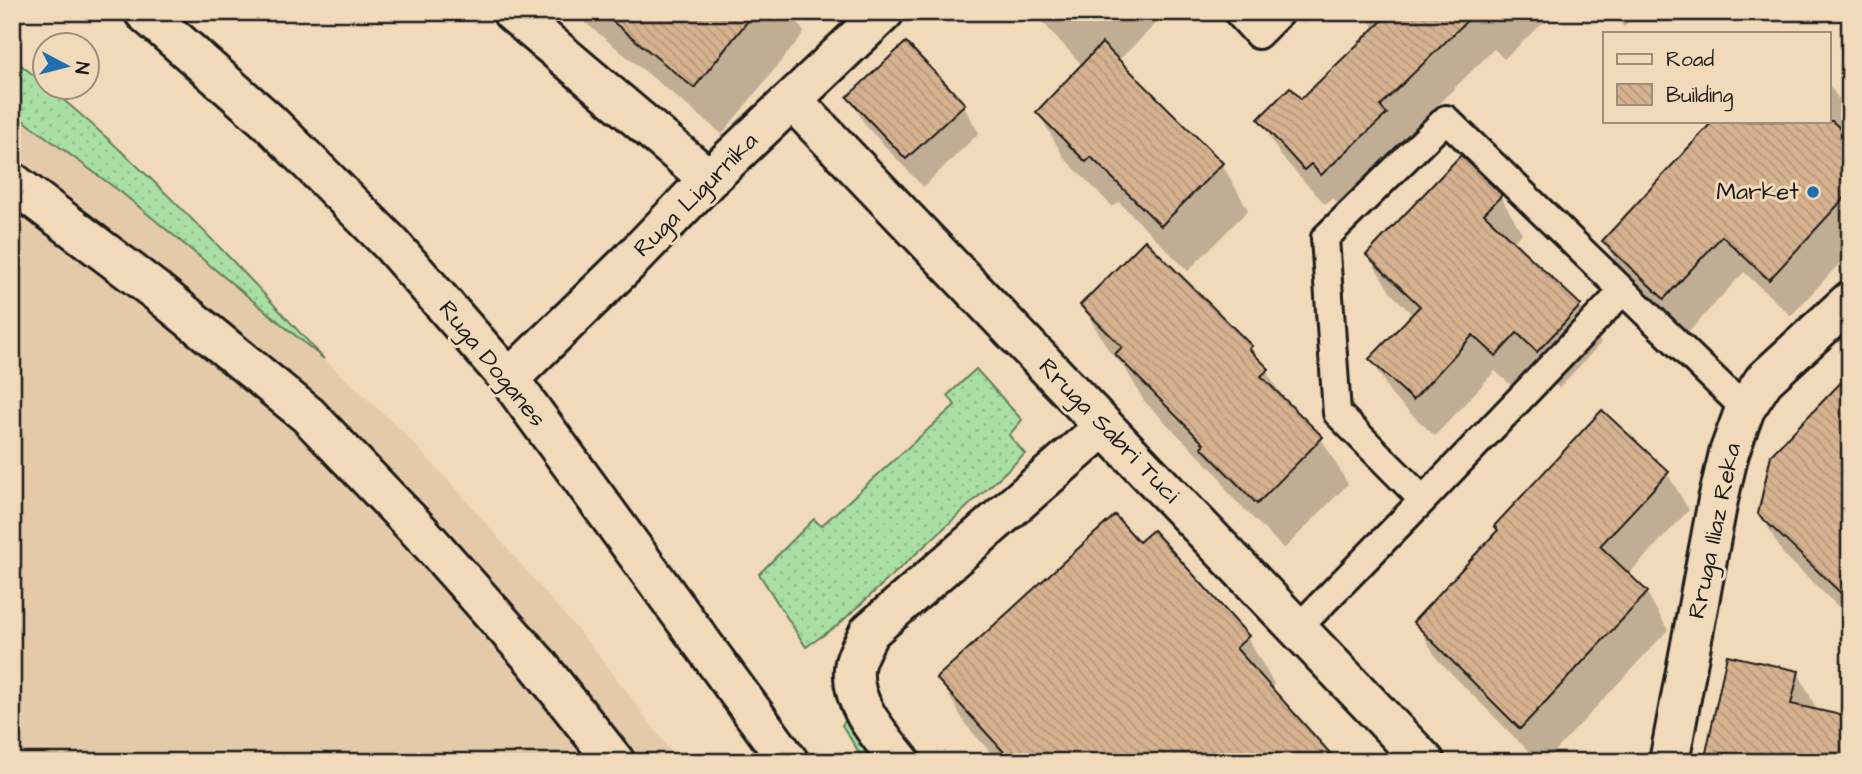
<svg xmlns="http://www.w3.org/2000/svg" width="1862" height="774" viewBox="0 0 1862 774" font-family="'Architects Daughter',sans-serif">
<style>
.built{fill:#e5caa9}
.grass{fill:url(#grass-dots);stroke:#627e5f;stroke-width:2}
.shadow{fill:#0003}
.building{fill:url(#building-back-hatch);stroke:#1c1c1c;stroke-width:2}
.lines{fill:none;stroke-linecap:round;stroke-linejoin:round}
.service-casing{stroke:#1c1c1c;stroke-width:32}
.minor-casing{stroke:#1c1c1c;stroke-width:44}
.secondary-casing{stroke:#1c1c1c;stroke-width:44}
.service{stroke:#f1dab9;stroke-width:26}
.minor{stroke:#f1dab9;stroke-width:38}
.secondary{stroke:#f1dab9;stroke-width:38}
.poi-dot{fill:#1f6fb2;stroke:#f1dab9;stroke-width:2.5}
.labels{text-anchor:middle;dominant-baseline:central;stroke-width:6;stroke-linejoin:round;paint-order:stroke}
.poi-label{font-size:24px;fill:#1c1c1c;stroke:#f1dab9;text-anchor:end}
.street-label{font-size:24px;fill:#1c1c1c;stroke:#f1dab9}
</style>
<defs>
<pattern id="grass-dots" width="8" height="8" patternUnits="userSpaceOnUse" patternTransform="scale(1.75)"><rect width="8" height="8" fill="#a9dfa2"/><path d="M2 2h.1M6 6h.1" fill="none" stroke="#91bf8b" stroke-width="1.8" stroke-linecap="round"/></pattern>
<pattern id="building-back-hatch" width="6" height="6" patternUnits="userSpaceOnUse" patternTransform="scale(1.75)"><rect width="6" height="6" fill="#d7b28f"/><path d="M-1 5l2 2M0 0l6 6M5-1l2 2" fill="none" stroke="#b8987b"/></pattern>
</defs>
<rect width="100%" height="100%" fill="#f1dab9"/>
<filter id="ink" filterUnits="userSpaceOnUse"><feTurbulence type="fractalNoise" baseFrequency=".0143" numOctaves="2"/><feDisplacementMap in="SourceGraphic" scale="14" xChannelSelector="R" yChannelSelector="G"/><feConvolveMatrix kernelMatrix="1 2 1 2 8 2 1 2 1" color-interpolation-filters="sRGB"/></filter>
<g filter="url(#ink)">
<path class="built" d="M 12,112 L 122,193 L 324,359 L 400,429 L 460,493 L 603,660 L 679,762 L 12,762 Z"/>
<path class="grass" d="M 12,58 C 123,144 227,252 324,359 L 122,193 L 12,112 Z
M 976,369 L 1022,420 L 1009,435 L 1025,454 L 838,625 L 806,647 L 759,574 L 814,519 L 821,526 L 955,405 L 948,395 Z
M 849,717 L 885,762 L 865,762 L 842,725 Z"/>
<path class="shadow" d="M 572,12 L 792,12 L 804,33 L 722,134 Z
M 1033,12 L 1168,12 L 1118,61 L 1222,164 L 1248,210 L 1188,271 L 1119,202 L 1113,207 L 1064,158 L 1038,112 L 1083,66 Z
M 1363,12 L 1555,12 L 1504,59 L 1494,49 L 1401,141 L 1406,150 L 1343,209 L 1333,198 L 1325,204 L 1280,155 L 1260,119 L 1301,101 L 1376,30 Z
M 1610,12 L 1639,12 L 1624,27 Z
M 1829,85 L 1850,115 L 1850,252 L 1791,316 L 1744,272 L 1686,335 L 1626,278 L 1604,242 L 1716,121 L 1829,121 Z
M 850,98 L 963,105 L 979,133 L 923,187 L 866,126 Z
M 1500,196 L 1522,233 L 1512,243 L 1579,306 L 1601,343 L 1559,388 L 1539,369 L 1518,391 L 1495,371 L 1435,436 L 1392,396 L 1371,359 L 1413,315 L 1390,292 L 1368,255 Z
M 1145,242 L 1251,347 L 1287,404 L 1321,438 L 1348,484 L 1284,549 L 1229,494 L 1219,476 L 1144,401 L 1125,368 L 1109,351 L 1082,305 Z
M 1850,373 L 1850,618 L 1783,554 L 1760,513 L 1772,456 Z
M 1667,473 L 1689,510 L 1628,575 L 1647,593 L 1668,630 L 1545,762 L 1539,762 L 1437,659 L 1416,622 L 1499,532 Z
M 1139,545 L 1247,637 L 1274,684 L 1270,689 L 1336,762 L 999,762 L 966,725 L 939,678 Z
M 1798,672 L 1818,712 L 1705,762 Z"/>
<path class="building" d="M 601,12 L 755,12 L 694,88 Z
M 1391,12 L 1476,12 L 1380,106 L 1387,114 L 1321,175 L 1311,164 L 1304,170 L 1258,119 L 1290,87 L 1301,99 Z
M 906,42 L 965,104 L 906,159 L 847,97 Z
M 1102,43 L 1223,163 L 1161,226 L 1091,157 L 1086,162 L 1036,112 Z
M 1713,121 L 1832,121 L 1850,137 L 1850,192 L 1769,280 L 1722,236 L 1664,299 L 1602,241 Z
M 1461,155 L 1502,195 L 1484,214 L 1581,305 L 1537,352 L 1517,333 L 1496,356 L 1473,335 L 1413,400 L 1369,359 L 1420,306 L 1366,255 Z
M 1145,240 L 1252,346 L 1249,349 L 1269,369 L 1261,376 L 1323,437 L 1257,504 L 1201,447 L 1204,444 L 1115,354 L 1122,347 L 1080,305 Z
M 1850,373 L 1850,602 L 1758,514 L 1771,455 Z
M 1602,410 L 1669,472 L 1600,546 L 1648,592 L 1520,729 L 1413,622 L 1498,530 L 1494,526 Z
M 1115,515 L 1139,542 L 1153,530 L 1249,636 L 1236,648 L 1338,762 L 1013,762 L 936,678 Z
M 1727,655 L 1799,671 L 1791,704 L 1850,717 L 1850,762 L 1704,762 Z"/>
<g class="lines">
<defs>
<path id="service" d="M 1237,12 L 1258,35 L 1281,12
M 1623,291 L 1423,500 L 1337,413 L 1325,238 L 1446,119 L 1745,409
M 1298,628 L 1423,500"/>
<path id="minor" d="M 512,12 L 709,179
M 793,101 L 1425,762
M 12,182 L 160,294 L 308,415 L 424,536 L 536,662 L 615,762
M 509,379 L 628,263 L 709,179 L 884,12
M 901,762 C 880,736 851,705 854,669 C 855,656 864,644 869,632 L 1104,427
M 1669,762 L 1718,500 L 1729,453 L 1745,409 L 1764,380 L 1850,301"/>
<path id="secondary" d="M 144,12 L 269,122 L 391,244 L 509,379 L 789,762"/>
</defs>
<use href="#service" class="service-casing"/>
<use href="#minor" class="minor-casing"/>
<use href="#secondary" class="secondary-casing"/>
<use href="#service" class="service"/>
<use href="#minor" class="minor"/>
<use href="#secondary" class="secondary"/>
</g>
</g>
<circle class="poi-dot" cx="1813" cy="192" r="7"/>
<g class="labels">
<g class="poi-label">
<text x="1799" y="192">Market</text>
</g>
<g class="street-label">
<text transform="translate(696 195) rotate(-45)">Ruga Ligurnika</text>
<text transform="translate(492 364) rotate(51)">Ruga Doganes</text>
<text transform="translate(1109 431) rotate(46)">Rruga Sabri Tuci</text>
<text transform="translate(1715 531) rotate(-78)">Rruga Iliaz Reka</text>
</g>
</g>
<rect width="1862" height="774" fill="none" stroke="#f1dab9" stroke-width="42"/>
<rect x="21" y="21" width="1820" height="732" fill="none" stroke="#1c1c1c" stroke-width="2.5" filter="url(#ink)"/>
<rect x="1603" y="32" width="228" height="91" fill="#f1dab9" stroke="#9c8e7a" stroke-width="2"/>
<rect x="1617" y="54" width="35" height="10" fill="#f1dab9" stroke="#9c8e7a" stroke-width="2"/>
<text x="1666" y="66" font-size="21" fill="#1c1c1c">Road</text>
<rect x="1617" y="84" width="35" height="21" fill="url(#building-back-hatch)" stroke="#9c8e7a" stroke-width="2"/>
<text x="1666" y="102" font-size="21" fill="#1c1c1c">Building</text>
<g transform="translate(66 66) rotate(97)"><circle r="33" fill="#f1dab9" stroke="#9c8e7a" stroke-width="2"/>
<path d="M0-5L12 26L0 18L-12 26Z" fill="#1f6fb2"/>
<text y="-10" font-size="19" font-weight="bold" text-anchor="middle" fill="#1c1c1c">N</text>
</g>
</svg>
